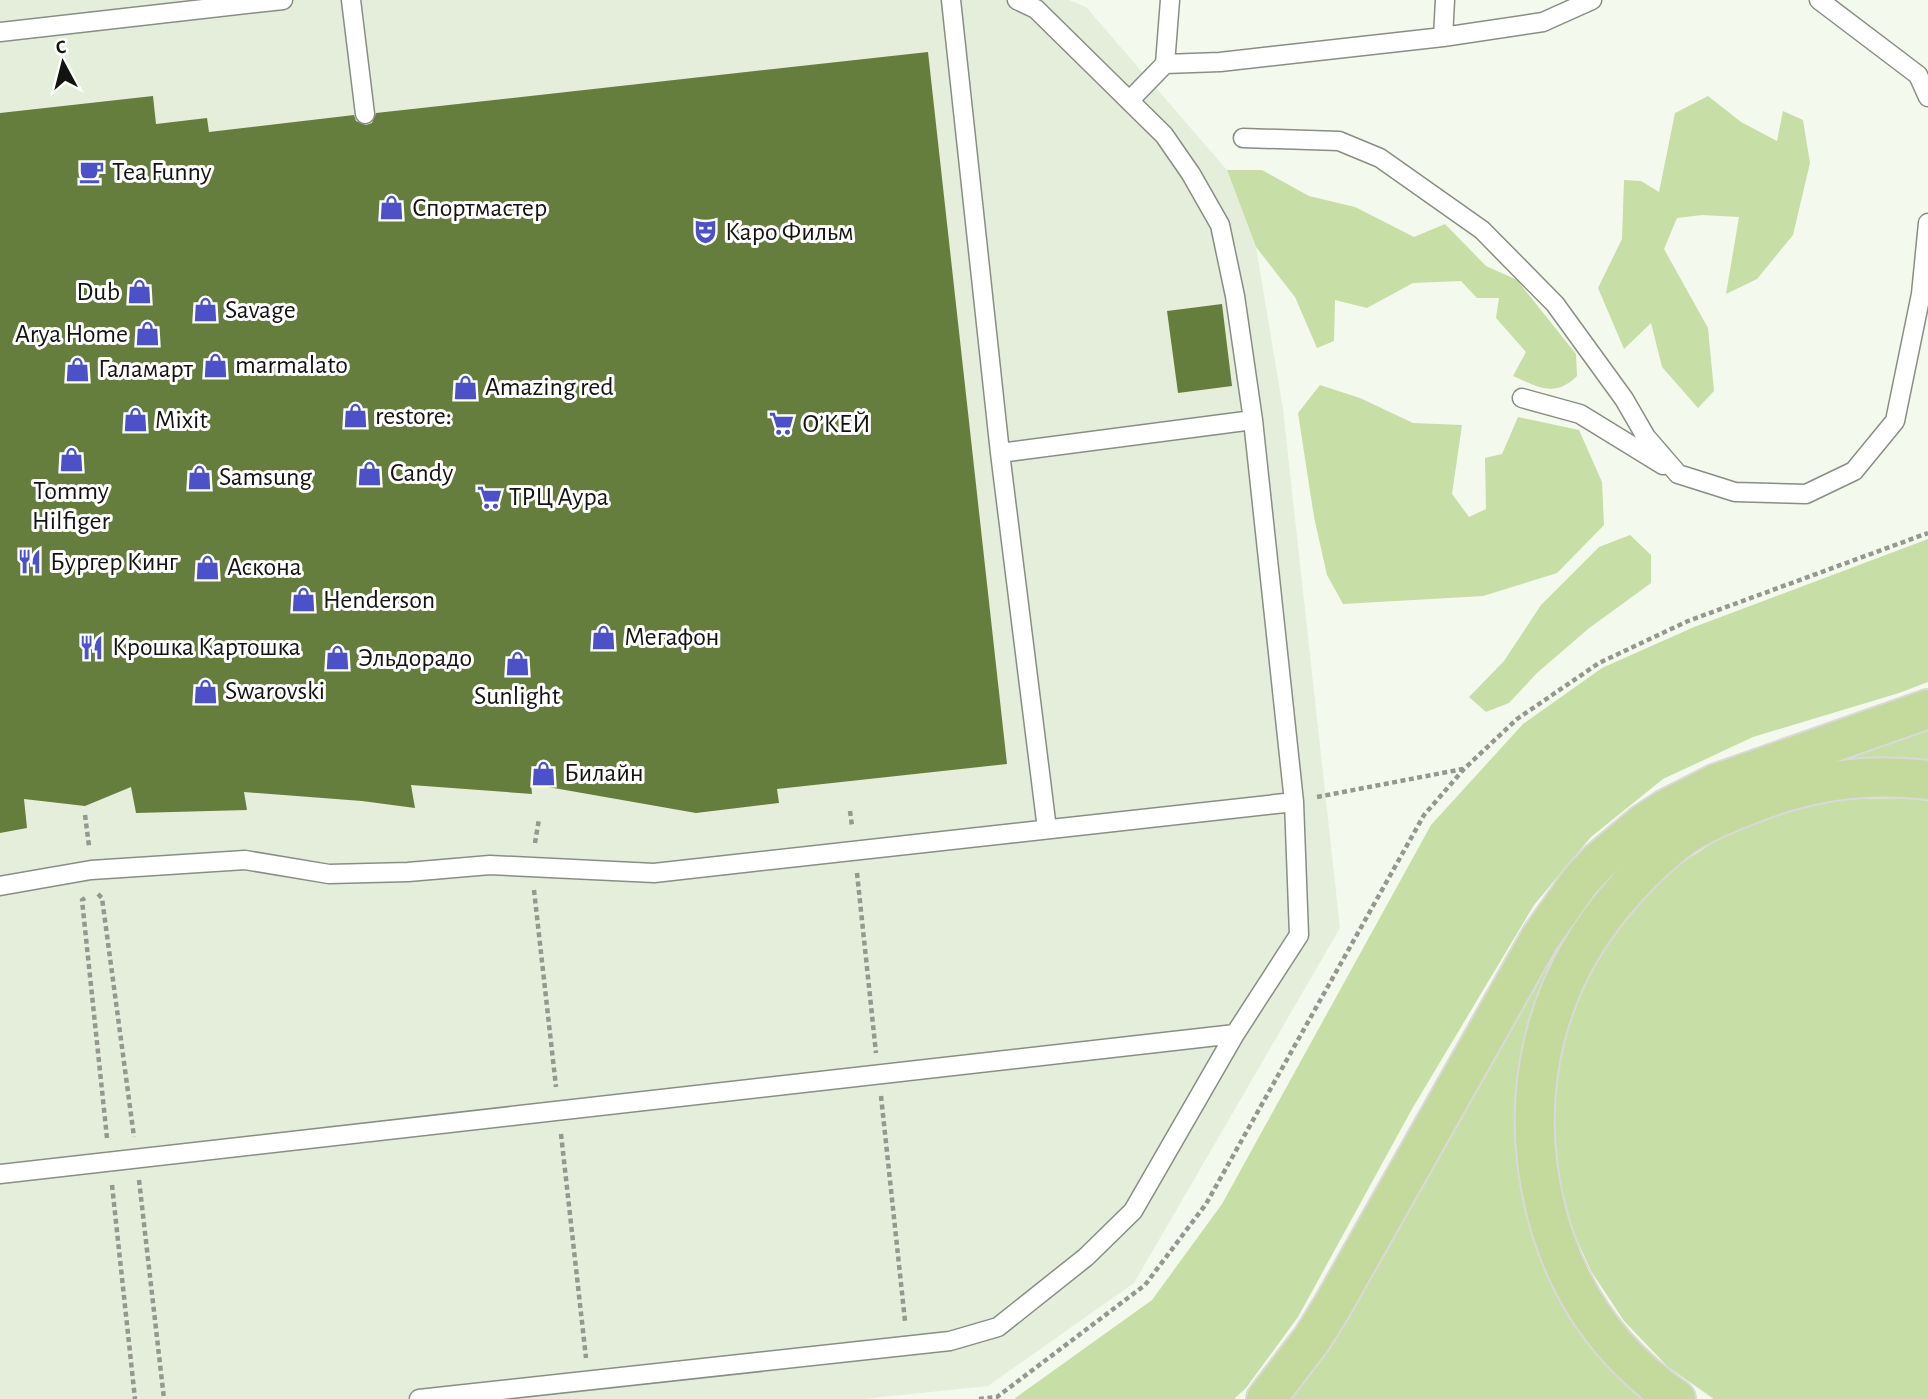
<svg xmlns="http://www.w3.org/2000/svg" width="1928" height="1399" viewBox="0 0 1928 1399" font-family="'Alegreya Sans',sans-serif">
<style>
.built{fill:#e5eedb}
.green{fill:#c7dea7}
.building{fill:#667e3d}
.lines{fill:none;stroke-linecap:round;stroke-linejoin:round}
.lane-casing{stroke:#898e83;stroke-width:21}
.primary-casing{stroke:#d9d9d9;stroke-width:42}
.path{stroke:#94988f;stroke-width:4.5;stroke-dasharray:5 3.5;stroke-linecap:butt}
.lane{stroke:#fff;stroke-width:18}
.primary{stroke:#c4da9d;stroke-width:38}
.labels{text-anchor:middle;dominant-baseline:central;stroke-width:6;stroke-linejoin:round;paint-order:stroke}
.poi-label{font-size:26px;fill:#12130f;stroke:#fff;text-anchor:start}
</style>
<rect width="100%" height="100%" fill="#f4f9ed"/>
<path class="built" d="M 0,0 L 1069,0 L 1086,7 L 1227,170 L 1256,247 L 1283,409 L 1340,928 L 1134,1283 L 988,1386 L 864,1399 L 0,1399 Z"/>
<path class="green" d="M 1708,96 L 1741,122 L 1777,141 L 1783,111 L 1803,120 L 1810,163 L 1793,235 L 1757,279 L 1726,294 L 1739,217 L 1702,215 L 1677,218 L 1664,249 L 1708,328 L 1714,391 L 1698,408 L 1662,367 L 1651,323 L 1624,349 L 1598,288 L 1622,239 L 1624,180 L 1641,181 L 1659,192 L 1675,113 Z
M 1227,170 L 1262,170 L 1309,196 L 1355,207 L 1414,237 L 1445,224 L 1486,266 L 1517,280 L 1576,354 L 1577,376 C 1555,398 1538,387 1513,376 L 1526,352 L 1496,318 L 1499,298 L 1477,298 L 1461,281 L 1413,283 L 1367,308 L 1335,300 L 1334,341 L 1317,348 L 1295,297 L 1256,247 Z
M 1320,385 L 1360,398 L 1413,423 L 1462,425 L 1452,494 L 1469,517 L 1486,509 L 1485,458 L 1502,454 L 1518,417 L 1579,430 L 1602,482 L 1604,525 L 1557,573 L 1483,596 L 1343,604 L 1327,575 L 1314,517 L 1298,413 Z
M 1630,535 L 1651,555 L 1651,583 L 1588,629 L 1537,673 L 1509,703 L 1486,712 L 1469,697 L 1504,661 L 1541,605 L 1599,547 Z
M 1928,539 L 1928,682 L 1899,693 L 1753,737 L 1663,779 L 1591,837 L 1534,905 L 1412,1109 L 1298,1317 L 1246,1388 L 1234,1399 L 1014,1399 L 1152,1300 L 1222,1204 L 1431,825 L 1523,724 L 1602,668 L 1694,627 Z
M 1928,727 L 1928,762 L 1812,766 Z
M 1909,798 L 1928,801 L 1928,1399 L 1714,1399 L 1668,1367 L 1624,1321 L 1591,1271 L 1568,1220 L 1552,1149 L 1551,1080 L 1568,1023 L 1594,961 L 1627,911 L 1667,872 L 1722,837 L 1770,816 L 1839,799 Z
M 1608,877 L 1568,937 L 1535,1010 L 1519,1062 L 1514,1111 L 1519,1160 L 1656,1399 L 1285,1399 L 1568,926 Z"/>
<path class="building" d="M 928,52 L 1007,764 L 777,789 L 779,803 L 696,813 L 531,784 L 532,794 L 411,785 L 415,808 L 362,801 L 244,792 L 247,810 L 136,813 L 131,787 L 85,806 L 24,799 L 27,828 L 0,833 L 0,113 L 153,96 L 156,124 L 207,118 L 209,132 L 354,115 L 356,121 L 366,125 L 372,123 L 376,113 Z
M 1222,304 L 1232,386 L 1178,393 L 1167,311 Z"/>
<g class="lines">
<defs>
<path id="lane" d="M 351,0 L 365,114
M 951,0 L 1000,453 L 1047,829
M 1819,0 L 1918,75 L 1928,97
M 0,32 L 283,0
M 1443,37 L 1445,0
M 1165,64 L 1170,0
M 1130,100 L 1165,64 L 1220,62 L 1443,37 L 1543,22 L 1592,0
M 1243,138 L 1339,141 L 1380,158 L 1482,230 L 1555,304 L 1624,399 L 1646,437 L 1678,474 L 1735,492 L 1806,494 L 1854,471 L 1895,421 L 1921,294 L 1928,223
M 1522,398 L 1580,414 L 1663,465
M 1000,453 L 1253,420
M 0,886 L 91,870 L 245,860 L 329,874 L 408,872 L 490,865 L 654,873 L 1294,802
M 0,1174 L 1235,1034
M 419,1399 L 950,1341 L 998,1327 L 1086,1257 L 1133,1211 L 1235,1034 L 1299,935 L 1294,802 L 1253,420 L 1235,296 L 1220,225 L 1191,174 L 1164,135 L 1036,9 L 1017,0"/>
<path id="primary" d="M 1266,1399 L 1312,1339 L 1333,1305 L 1540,938 L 1581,880 L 1599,861 L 1643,824 L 1666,809 L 1717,783 L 1928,709
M 1676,1399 C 1606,1351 1563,1285 1544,1202 C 1518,1087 1547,975 1627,888 C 1644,869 1664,850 1685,835 C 1710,819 1739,808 1767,798 C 1820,779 1872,773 1928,780"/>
</defs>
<use href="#lane" class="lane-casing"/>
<use href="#primary" class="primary-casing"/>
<path class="path" d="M 1317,797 L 1463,769
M 850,811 L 852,826
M 85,815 L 89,846
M 535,843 L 539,819
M 857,873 L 876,1053
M 534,890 L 556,1087
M 98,894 L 102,898 L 134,1137
M 85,898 L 82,900 L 107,1138
M 881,1096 L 905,1321
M 561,1134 L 586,1358
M 139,1180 L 164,1399
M 112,1185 L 135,1399
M 979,1399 L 997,1397 L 1145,1285 L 1206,1204 L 1424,815 L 1464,769 L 1517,719 L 1599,663 L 1688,621 L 1928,533"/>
<use href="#lane" class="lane"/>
<use href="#primary" class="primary"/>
</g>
<defs>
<symbol id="cafe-bare" viewBox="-9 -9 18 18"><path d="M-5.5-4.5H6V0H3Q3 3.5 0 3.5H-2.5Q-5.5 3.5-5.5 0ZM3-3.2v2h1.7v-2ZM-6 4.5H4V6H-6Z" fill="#4c51c7" stroke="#fff" stroke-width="2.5" paint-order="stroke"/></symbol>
<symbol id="shop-bare" viewBox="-9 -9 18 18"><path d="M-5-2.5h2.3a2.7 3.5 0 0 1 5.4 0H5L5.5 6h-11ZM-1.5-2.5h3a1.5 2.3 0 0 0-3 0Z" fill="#4c51c7" stroke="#fff" stroke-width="2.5" paint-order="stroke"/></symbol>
<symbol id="theatre-bare" viewBox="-9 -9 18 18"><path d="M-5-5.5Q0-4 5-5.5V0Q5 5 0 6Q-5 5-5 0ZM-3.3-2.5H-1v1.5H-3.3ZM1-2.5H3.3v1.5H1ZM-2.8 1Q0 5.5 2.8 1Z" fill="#4c51c7" stroke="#fff" stroke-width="2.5" paint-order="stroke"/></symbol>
<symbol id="supermarket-bare" viewBox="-9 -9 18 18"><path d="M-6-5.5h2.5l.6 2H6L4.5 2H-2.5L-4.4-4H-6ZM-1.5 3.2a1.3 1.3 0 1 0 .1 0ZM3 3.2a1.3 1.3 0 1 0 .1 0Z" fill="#4c51c7" stroke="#fff" stroke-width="2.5" paint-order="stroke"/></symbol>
<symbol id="restaurant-bare" viewBox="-9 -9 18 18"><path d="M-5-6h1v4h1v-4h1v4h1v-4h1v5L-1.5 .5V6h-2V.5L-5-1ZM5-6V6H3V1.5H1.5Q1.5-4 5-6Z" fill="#4c51c7" stroke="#fff" stroke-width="2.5" paint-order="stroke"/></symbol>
</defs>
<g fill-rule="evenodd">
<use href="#cafe-bare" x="74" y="154" width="35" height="35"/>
<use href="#shop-bare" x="374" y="190" width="35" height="35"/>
<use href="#theatre-bare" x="688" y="214" width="35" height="35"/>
<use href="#shop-bare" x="122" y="274" width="35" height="35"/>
<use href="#shop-bare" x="188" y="292" width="35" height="35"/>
<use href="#shop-bare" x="130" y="316" width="35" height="35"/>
<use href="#shop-bare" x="198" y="348" width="35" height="35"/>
<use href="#shop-bare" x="60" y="352" width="35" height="35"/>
<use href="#shop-bare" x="448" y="370" width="35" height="35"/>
<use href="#shop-bare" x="338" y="398" width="35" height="35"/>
<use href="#shop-bare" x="118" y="402" width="35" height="35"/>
<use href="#supermarket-bare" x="764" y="406" width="35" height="35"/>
<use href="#shop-bare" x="54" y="442" width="35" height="35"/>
<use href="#shop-bare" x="352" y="456" width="35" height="35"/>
<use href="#shop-bare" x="182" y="460" width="35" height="35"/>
<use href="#supermarket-bare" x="472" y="480" width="35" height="35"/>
<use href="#restaurant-bare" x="12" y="544" width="35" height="35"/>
<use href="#shop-bare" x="190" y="550" width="35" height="35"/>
<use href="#shop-bare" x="286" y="582" width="35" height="35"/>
<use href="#shop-bare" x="586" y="620" width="35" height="35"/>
<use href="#restaurant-bare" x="74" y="630" width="35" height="35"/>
<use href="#shop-bare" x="320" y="640" width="35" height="35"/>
<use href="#shop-bare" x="500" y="646" width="35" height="35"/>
<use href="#shop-bare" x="188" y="674" width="35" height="35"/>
<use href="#shop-bare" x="526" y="756" width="35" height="35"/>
</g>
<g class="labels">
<g class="poi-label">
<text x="112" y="172">Tea Funny</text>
<text x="412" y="208">Спортмастер</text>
<text x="725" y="232">Каро Фильм</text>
<text x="120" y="292" text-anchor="end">Dub</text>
<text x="225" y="310">Savage</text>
<text x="128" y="334" text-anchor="end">Arya Home</text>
<text x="235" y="365">marmalato</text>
<text x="98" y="369">Галамарт</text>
<text x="485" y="387">Amazing red</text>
<text x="375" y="416">restore:</text>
<text x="155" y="420">Mixit</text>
<text x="802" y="424">О’КЕЙ</text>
<text x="390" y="473">Candy</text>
<text x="219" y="477">Samsung</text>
<text x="71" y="491" text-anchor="middle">Tommy<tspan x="71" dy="30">Hilfiger</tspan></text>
<text x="509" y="497">ТРЦ Аура</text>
<text x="50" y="562">Бургер Кинг</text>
<text x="227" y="567">Аскона</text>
<text x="323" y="600">Henderson</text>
<text x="624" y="637">Мегафон</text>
<text x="112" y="647">Крошка Картошка</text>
<text x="358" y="658">Эльдорадо</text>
<text x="225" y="691">Swarovski</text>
<text x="517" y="696" text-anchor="middle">Sunlight</text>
<text x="564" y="773">Билайн</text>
</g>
</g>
<g transform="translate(63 63) rotate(353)" stroke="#ffffff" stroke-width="5" paint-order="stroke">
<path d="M0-5L12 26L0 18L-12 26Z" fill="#12130f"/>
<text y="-10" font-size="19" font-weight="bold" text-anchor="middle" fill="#12130f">С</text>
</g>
</svg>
